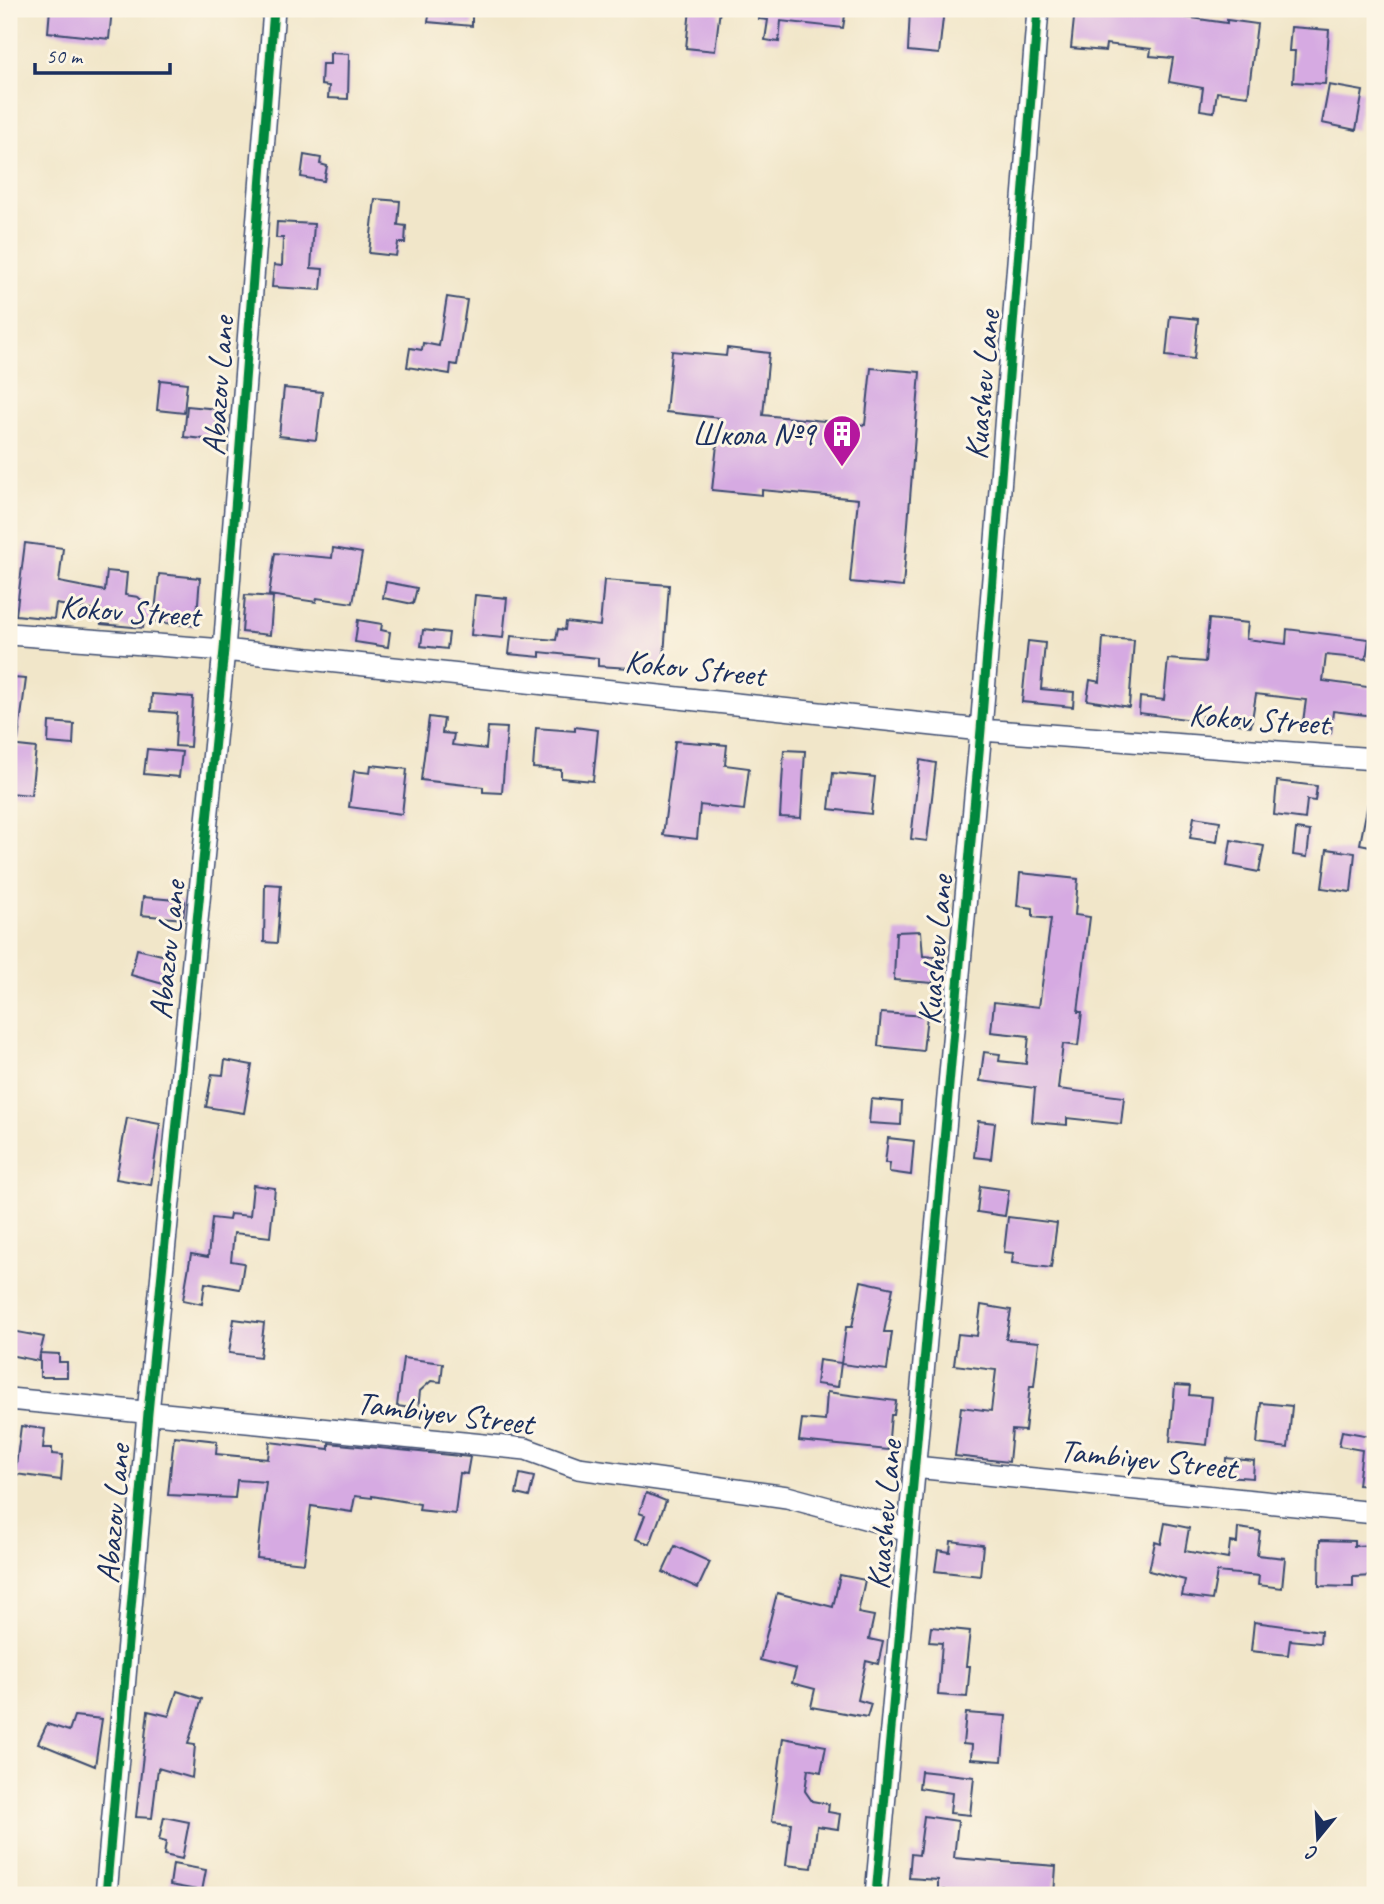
<svg xmlns="http://www.w3.org/2000/svg" width="1384" height="1904" viewBox="0 0 1384 1904" font-family="Caveat,sans-serif">
<style>
.building{fill:#d6aae2}
.lines{fill:none;stroke-linecap:round;stroke-linejoin:round}
.street-casing{stroke:#3b4a6e;stroke-width:24}
.street{stroke:#fff;stroke-width:21}
.cycleway-casing{stroke:#fcf5e5;stroke-width:13}
.cycleway{stroke:#00873e;stroke-width:9}
.labels{text-anchor:middle;dominant-baseline:central;stroke-width:6;stroke-linejoin:round;paint-order:stroke}
.street-label{font-size:33px;fill:#1b2f5e;stroke:#fcf5e5}
.poi-label{font-size:33px;fill:#1b2f5e;stroke:#fcf5e5;text-anchor:end}
</style>
<rect width="100%" height="100%" fill="#fcf5e5"/>
<filter id="ink" filterUnits="userSpaceOnUse"><feTurbulence type="fractalNoise" baseFrequency=".0143" numOctaves="2"/><feDisplacementMap in="SourceGraphic" scale="14" xChannelSelector="R" yChannelSelector="G"/><feConvolveMatrix kernelMatrix="1 2 1 2 8 2 1 2 1" color-interpolation-filters="sRGB"/></filter>
<filter id="wash" filterUnits="userSpaceOnUse"><feTurbulence type="fractalNoise" baseFrequency=".00686" numOctaves="4" result="noise"/><feDisplacementMap in="SourceGraphic" scale="28" xChannelSelector="R" yChannelSelector="G"/><feGaussianBlur stdDeviation="1.57" result="paint"/><feColorMatrix in="noise" values="0 0 0 0 0 0 0 0 0 0 0 0 0 0 0 0 0 1.4 0 .05"/><feComposite in="paint" operator="in"/></filter>
<g filter="url(#wash)">
<rect width="100%" height="100%" fill="#f1e6c9"/>
<g id="blocks">
<path class="building" d="M 50,9 L 112,9 L 109,39 L 48,32 Z
M 430,9 L 472,9 L 472,26 L 428,22 Z
M 690,9 L 720,9 L 715,51 L 686,48 Z
M 759,9 L 846,9 L 843,28 L 781,21 L 779,42 L 765,40 L 768,20 L 759,19 Z
M 910,9 L 944,9 L 939,54 L 908,51 Z
M 1075,9 L 1155,16 L 1156,10 L 1178,13 L 1177,16 L 1227,23 L 1227,20 L 1257,24 L 1248,96 L 1217,92 L 1214,112 L 1200,110 L 1203,88 L 1169,82 L 1173,58 L 1150,56 L 1151,49 L 1106,44 L 1105,51 L 1071,48 Z
M 1291,27 L 1329,30 L 1325,84 L 1293,82 L 1295,51 L 1289,51 Z
M 330,53 L 349,54 L 348,99 L 328,98 L 329,86 L 321,85 L 322,64 L 330,64 Z
M 1329,85 L 1363,91 L 1356,130 L 1322,123 Z
M 304,155 L 321,158 L 320,164 L 327,166 L 324,181 L 301,177 Z
M 375,199 L 400,201 L 398,225 L 406,226 L 405,243 L 398,243 L 396,256 L 369,253 Z
M 277,222 L 314,224 L 311,268 L 323,269 L 321,290 L 272,287 L 274,265 L 282,266 L 283,238 L 276,238 Z
M 447,297 L 467,300 L 457,365 L 451,364 L 450,374 L 407,367 L 410,348 L 422,350 L 423,343 L 439,346 Z
M 1170,316 L 1198,319 L 1194,359 L 1166,356 Z
M 727,348 L 769,353 L 763,415 L 865,425 L 871,368 L 920,372 L 903,587 L 850,582 L 858,499 L 762,490 L 762,495 L 712,490 L 720,418 L 666,412 L 672,351 L 726,356 Z
M 160,380 L 187,383 L 184,413 L 157,410 Z
M 284,388 L 322,392 L 316,440 L 279,436 Z
M 187,406 L 218,409 L 215,440 L 184,437 Z
M 25,543 L 63,548 L 59,582 L 105,591 L 107,571 L 127,573 L 125,595 L 138,597 L 155,612 L 159,574 L 200,578 L 196,626 L 144,621 L 143,628 L 101,624 L 103,612 L 56,604 L 54,619 L 16,615 Z
M 333,548 L 362,553 L 353,603 L 317,598 L 316,602 L 269,595 L 275,553 L 332,558 Z
M 604,580 L 669,585 L 663,670 L 598,666 L 598,658 L 540,652 L 540,657 L 509,654 L 511,636 L 556,640 L 558,629 L 565,630 L 566,622 L 600,626 Z
M 386,582 L 417,588 L 413,604 L 383,598 Z
M 245,595 L 273,597 L 270,635 L 242,632 Z
M 475,595 L 507,598 L 503,638 L 471,635 Z
M 1209,619 L 1248,623 L 1246,639 L 1286,644 L 1287,629 L 1369,639 L 1366,659 L 1326,655 L 1323,681 L 1375,688 L 1375,716 L 1333,711 L 1331,733 L 1302,729 L 1306,700 L 1256,694 L 1251,726 L 1238,724 L 1238,719 L 1202,716 L 1201,721 L 1139,713 L 1140,697 L 1164,700 L 1168,659 L 1205,662 Z
M 358,620 L 382,624 L 381,630 L 390,632 L 388,647 L 355,642 Z
M 423,630 L 449,633 L 447,649 L 421,646 Z
M 1103,638 L 1134,640 L 1129,707 L 1087,700 L 1090,680 L 1100,682 Z
M 1028,641 L 1045,643 L 1041,689 L 1074,692 L 1073,707 L 1022,702 Z
M 12,678 L 26,679 L 18,740 L 9,739 L 9,703 Z
M 152,694 L 193,697 L 190,747 L 175,746 L 177,713 L 151,711 Z
M 429,717 L 444,719 L 442,733 L 454,734 L 452,745 L 486,749 L 488,727 L 507,728 L 502,793 L 483,792 L 483,787 L 421,780 Z
M 49,722 L 74,724 L 73,745 L 48,743 Z
M 575,727 L 598,730 L 593,781 L 561,778 L 561,770 L 533,768 L 536,728 L 575,731 Z
M 675,741 L 727,745 L 725,765 L 749,768 L 744,810 L 700,805 L 697,839 L 663,835 Z
M 9,745 L 36,748 L 31,795 L 9,793 Z
M 147,749 L 182,752 L 179,777 L 144,774 Z
M 784,750 L 805,751 L 801,818 L 780,817 Z
M 920,760 L 936,763 L 927,841 L 911,839 Z
M 371,765 L 407,769 L 402,814 L 349,807 L 354,771 L 370,773 Z
M 833,773 L 875,777 L 871,814 L 829,809 Z
M 1277,781 L 1317,786 L 1315,801 L 1307,800 L 1305,819 L 1274,815 Z
M 1368,803 L 1375,803 L 1375,847 L 1360,844 Z
M 1194,817 L 1220,821 L 1217,842 L 1190,838 Z
M 1296,829 L 1310,831 L 1307,857 L 1293,855 Z
M 1231,840 L 1264,846 L 1259,872 L 1227,866 Z
M 1327,849 L 1355,853 L 1351,892 L 1322,888 Z
M 1020,873 L 1078,879 L 1075,915 L 1090,917 L 1078,1012 L 1082,1012 L 1078,1046 L 1063,1044 L 1058,1089 L 1124,1097 L 1121,1124 L 1067,1118 L 1067,1125 L 1032,1122 L 1035,1088 L 980,1081 L 984,1052 L 1000,1054 L 999,1061 L 1026,1064 L 1029,1036 L 991,1032 L 994,1002 L 1039,1007 L 1051,919 L 1033,917 L 1033,908 L 1017,906 Z
M 265,884 L 281,885 L 277,943 L 264,942 Z
M 143,897 L 185,901 L 183,919 L 141,915 Z
M 921,931 L 923,956 L 935,957 L 933,983 L 894,980 L 896,932 Z
M 137,949 L 170,957 L 163,984 L 131,975 Z
M 881,1013 L 927,1016 L 923,1051 L 878,1046 Z
M 225,1060 L 252,1065 L 244,1113 L 206,1107 L 212,1074 L 223,1075 Z
M 871,1099 L 902,1102 L 901,1125 L 869,1123 Z
M 127,1118 L 160,1124 L 151,1185 L 116,1179 Z
M 978,1121 L 995,1123 L 991,1159 L 974,1157 Z
M 888,1138 L 914,1141 L 911,1175 L 889,1172 L 890,1163 L 885,1163 Z
M 253,1185 L 275,1188 L 270,1237 L 234,1233 L 231,1261 L 244,1263 L 240,1289 L 205,1283 L 202,1304 L 183,1300 L 191,1254 L 208,1257 L 212,1218 L 229,1220 L 230,1214 L 250,1216 Z
M 980,1186 L 1009,1190 L 1005,1216 L 977,1212 Z
M 1008,1217 L 1057,1223 L 1051,1268 L 1012,1263 L 1013,1253 L 1004,1252 Z
M 861,1281 L 893,1288 L 884,1332 L 892,1332 L 887,1370 L 841,1364 L 846,1327 L 852,1327 Z
M 981,1305 L 1011,1310 L 1006,1339 L 1039,1342 L 1034,1386 L 1030,1386 L 1025,1431 L 1012,1430 L 1009,1462 L 955,1456 L 961,1407 L 991,1411 L 996,1370 L 954,1365 L 958,1334 L 977,1336 Z
M 234,1319 L 264,1323 L 260,1357 L 229,1353 Z
M 12,1331 L 44,1337 L 40,1353 L 59,1354 L 59,1362 L 67,1362 L 67,1377 L 40,1377 L 40,1353 L 39,1361 L 9,1355 Z
M 403,1358 L 443,1363 L 441,1382 L 431,1381 L 420,1391 L 418,1409 L 397,1406 Z
M 819,1360 L 841,1363 L 838,1387 L 816,1384 Z
M 1175,1385 L 1190,1386 L 1189,1395 L 1212,1397 L 1207,1445 L 1170,1441 Z
M 827,1392 L 896,1401 L 894,1415 L 891,1415 L 888,1450 L 799,1441 L 802,1419 L 825,1421 Z
M 1261,1403 L 1292,1406 L 1288,1448 L 1257,1444 Z
M 21,1426 L 45,1429 L 43,1448 L 52,1448 L 52,1454 L 63,1455 L 61,1480 L 15,1474 Z
M 1342,1431 L 1370,1436 L 1367,1451 L 1375,1452 L 1375,1486 L 1358,1485 L 1362,1450 L 1339,1446 Z
M 174,1436 L 217,1441 L 216,1454 L 268,1459 L 270,1442 L 329,1449 L 329,1443 L 470,1457 L 467,1474 L 460,1473 L 455,1514 L 419,1510 L 420,1504 L 372,1496 L 372,1498 L 355,1496 L 352,1512 L 311,1506 L 304,1563 L 257,1558 L 266,1482 L 237,1480 L 235,1498 L 168,1495 Z
M 1226,1458 L 1254,1461 L 1253,1478 L 1225,1476 Z
M 520,1474 L 534,1477 L 529,1497 L 516,1494 Z
M 646,1493 L 666,1501 L 650,1544 L 636,1539 L 645,1515 L 639,1513 Z
M 1165,1523 L 1189,1528 L 1185,1551 L 1228,1559 L 1230,1542 L 1237,1543 L 1238,1528 L 1260,1531 L 1257,1555 L 1285,1558 L 1282,1588 L 1258,1585 L 1259,1576 L 1217,1572 L 1212,1600 L 1182,1596 L 1185,1580 L 1149,1571 L 1155,1542 L 1161,1544 Z
M 1320,1540 L 1354,1541 L 1354,1546 L 1375,1545 L 1375,1576 L 1353,1577 L 1353,1587 L 1319,1586 Z
M 951,1541 L 983,1545 L 980,1576 L 935,1571 L 938,1550 L 950,1552 Z
M 675,1546 L 710,1562 L 698,1588 L 663,1572 Z
M 840,1575 L 865,1580 L 858,1613 L 874,1616 L 869,1639 L 883,1642 L 878,1664 L 866,1661 L 858,1700 L 871,1704 L 867,1717 L 811,1707 L 815,1689 L 792,1683 L 796,1669 L 760,1660 L 777,1593 L 833,1607 Z
M 1254,1622 L 1321,1631 L 1320,1643 L 1290,1640 L 1288,1655 L 1251,1651 Z
M 931,1627 L 970,1631 L 966,1666 L 970,1666 L 967,1697 L 938,1695 L 942,1643 L 929,1642 Z
M 177,1691 L 202,1699 L 188,1744 L 195,1745 L 192,1778 L 158,1768 L 152,1818 L 136,1817 L 148,1711 L 169,1716 Z
M 966,1713 L 1006,1716 L 1002,1761 L 971,1759 L 972,1745 L 963,1744 Z
M 74,1716 L 102,1719 L 95,1766 L 38,1743 L 47,1724 L 69,1731 Z
M 783,1738 L 826,1746 L 821,1772 L 808,1769 L 805,1791 L 812,1801 L 829,1804 L 828,1812 L 840,1814 L 838,1829 L 817,1826 L 812,1868 L 786,1865 L 791,1823 L 772,1821 Z
M 921,1771 L 974,1777 L 970,1815 L 950,1813 L 952,1793 L 919,1788 Z
M 924,1816 L 958,1821 L 954,1858 L 1056,1866 L 1054,1895 L 944,1895 L 945,1890 L 938,1890 L 938,1880 L 909,1878 L 911,1854 L 919,1855 Z
M 164,1817 L 189,1822 L 182,1859 L 164,1855 L 166,1842 L 159,1840 Z
M 173,1864 L 206,1870 L 202,1891 L 170,1885 Z"/>
</g>
</g>
<g filter="url(#ink)">
<use href="#blocks" fill-opacity="0" stroke="#3b4a6e" stroke-width="2"/>
<g class="lines">
<defs>
<path id="street" d="M 9,634 L 224,650 L 981,730 L 1375,759
M 9,1399 L 526,1449 L 578,1468 L 787,1497 L 909,1530
M 915,1467 L 1375,1513
M 106,1895 L 148,1413 L 224,650 L 274,9
M 876,1895 L 981,730 L 1038,9"/>
</defs>
<use href="#street" class="street-casing"/>
<use href="#street" class="street"/>
<defs>
<path id="cycleway" d="M 106,1895 L 148,1413 L 224,650 L 274,9
M 876,1895 L 981,730 L 1038,9"/>
</defs>
<use href="#cycleway" class="cycleway-casing"/>
<use href="#cycleway" class="cycleway"/>
</g>
</g>
<defs>
<symbol id="building-pin" viewBox="-11 -11 22 30"><path d="M0 17L-7.5 6A9.5 9.5 0 1 1 7.5 6Z" fill="#b5179e" stroke="#fcf5e5"/><path d="M-4-6H4V6H1V3H-1V6H-4ZM-2.5-4.3h1.7v1.8h-1.7ZM.8-4.3h1.7v1.8H.8ZM-2.5-1h1.7V.8h-1.7ZM.8-1h1.7V.8H.8Z" fill="#fff"/></symbol>
</defs>
<g fill-rule="evenodd">
<use href="#building-pin" x="820" y="412" width="44" height="60"/>
</g>
<g class="labels">
<g class="street-label">
<text transform="translate(982 385) rotate(-85)">Kuashev Lane</text>
<text transform="translate(218 386) rotate(-86)">Abazov Lane</text>
<text transform="translate(130 611) rotate(4)">Kokov Street</text>
<text transform="translate(695 668) rotate(6)">Kokov Street</text>
<text transform="translate(1259 719) rotate(4)">Kokov Street</text>
<text transform="translate(167 950) rotate(-84)">Abazov Lane</text>
<text transform="translate(935 950) rotate(-85)">Kuashev Lane</text>
<text transform="translate(445 1413) rotate(7)">Tambiyev Street</text>
<text transform="translate(1148 1459) rotate(6)">Tambiyev Street</text>
<text transform="translate(113 1514) rotate(-85)">Abazov Lane</text>
<text transform="translate(884 1515) rotate(-85)">Kuashev Lane</text>
</g>
<g class="poi-label">
<text x="815" y="434">Школа №9</text>
</g>
</g>
<rect width="1384" height="1904" fill="none" stroke="#fcf5e5" stroke-width="35"/>
<g transform="translate(1318 1838) rotate(198)" stroke="#fcf5e5" stroke-width="5" paint-order="stroke">
<path d="M0-5L12 26L0 18L-12 26Z" fill="#1b2f5e"/>
<text y="-10" font-size="19" font-weight="bold" text-anchor="middle" fill="#1b2f5e">С</text>
</g>
<path d="M35 63v10h135v-10" fill="none" stroke="#1b2f5e" stroke-width="3.5"/>
<text x="46" y="63" font-size="21" fill="#1b2f5e" stroke="#fcf5e5" stroke-width="5" paint-order="stroke">50 m</text>
</svg>
